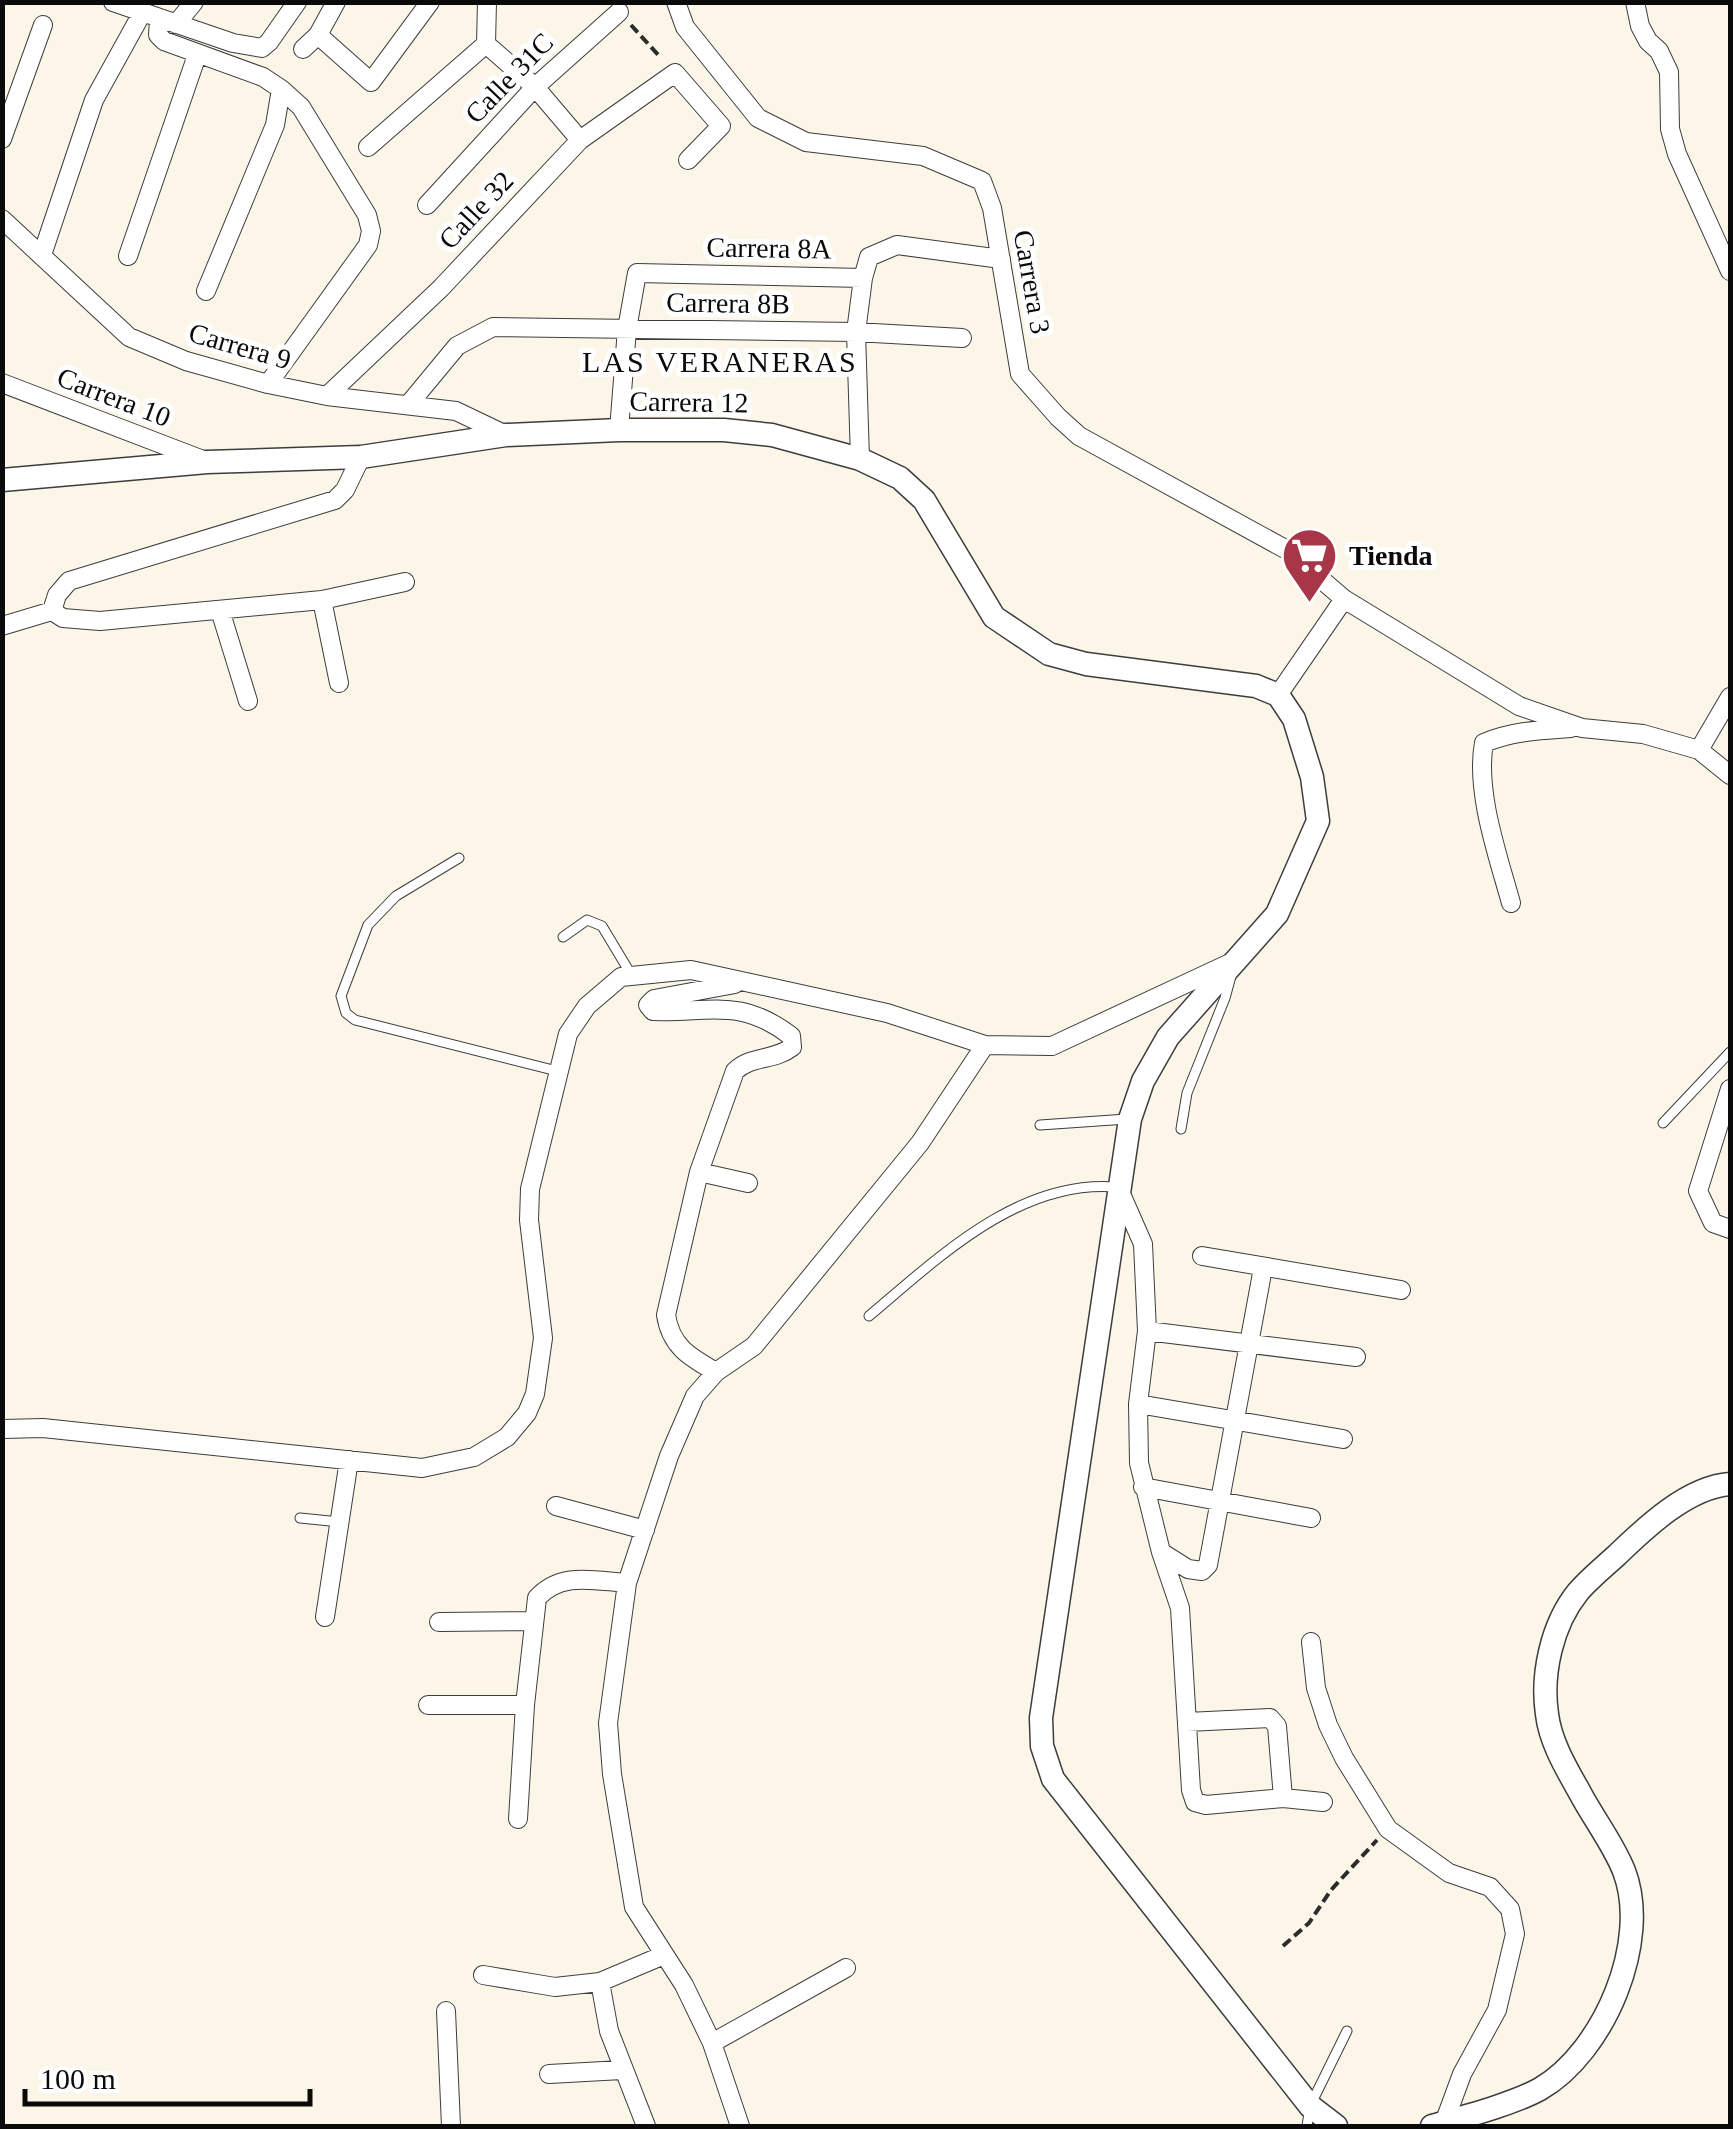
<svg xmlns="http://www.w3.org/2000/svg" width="1733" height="2129" viewBox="0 0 1733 2129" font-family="'Times New Roman',serif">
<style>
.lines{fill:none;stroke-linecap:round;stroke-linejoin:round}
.service-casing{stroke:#3d3d3d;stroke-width:11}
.minor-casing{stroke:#3d3d3d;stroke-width:20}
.tertiary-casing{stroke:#3d3d3d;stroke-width:25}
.path{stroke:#2c2c2c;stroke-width:4;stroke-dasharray:10 5;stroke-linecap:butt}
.service{stroke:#fff;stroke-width:9}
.minor{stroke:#fff;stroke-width:18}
.tertiary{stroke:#fff;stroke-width:22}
.labels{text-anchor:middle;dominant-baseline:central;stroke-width:10;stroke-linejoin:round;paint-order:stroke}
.street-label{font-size:28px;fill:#0a0a0a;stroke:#fff}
.poi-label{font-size:28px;font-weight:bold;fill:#0a0a0a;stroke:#fff;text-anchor:start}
.neighbourhood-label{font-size:30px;letter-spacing:2.5px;fill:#0a0a0a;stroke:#fff}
</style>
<rect width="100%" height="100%" fill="#fcf6e9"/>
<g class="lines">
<defs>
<path id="service" d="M 459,858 L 396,896 L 368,925 L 341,996 L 346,1013 L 355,1020 L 557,1071
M 563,937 L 587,920 L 602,926 L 632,976
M 1663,1123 L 1730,1052
M 1040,1125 L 1127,1119
M 1181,1129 L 1187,1093 L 1225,998 L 1231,976
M 869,1316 C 938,1258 1019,1179 1116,1187
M 300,1518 L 340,1522
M 1307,2126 L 1310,2106 L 1347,2031"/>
<path id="minor" d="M 113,2 L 233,43 L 262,48 L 269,42 L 297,2
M 676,2 L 685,27 L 758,118 L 806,142 L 923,156 L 982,181 L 992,208 L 1020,374 L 1058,417 L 1079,436 L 1287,550 L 1344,599 L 1519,706 L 1582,728 L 1643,734 L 1699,750 L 1730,775
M 1635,2 L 1640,26 L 1648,41 L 1659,51 L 1669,72 L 1670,129 L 1677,154 L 1730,271
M 159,20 L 158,35 L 164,41 L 263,77 L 281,89 L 275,125 L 206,291
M 176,24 L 194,2
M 318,35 L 371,82 L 430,2
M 486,44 L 535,87 L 580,140
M 303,49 L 318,35 L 336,2
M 2,139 L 43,25
M 368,147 L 486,44 L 487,2
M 427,205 L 535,87 L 619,12
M 2,219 L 129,337 L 186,361 L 268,384 L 327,396 L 456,411 L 506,435
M 42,255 L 94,100 L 141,15
M 128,256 L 197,55
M 2,383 L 203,460
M 268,384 L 368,245 L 371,231 L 367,215 L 301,107 L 281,89
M 327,396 L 441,288 L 580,140 L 675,73 L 721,126 L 688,160
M 409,404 L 457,346 L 493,327 L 856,332 L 962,338
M 619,430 L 627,329 L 637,273 L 863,278 L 869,257 L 897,245 L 1001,259
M 361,457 L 345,490 L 335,500 L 69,581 L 57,595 L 52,611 L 63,618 L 100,621 L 322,600 L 405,582
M 860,459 L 856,332 L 863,278
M 322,600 L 339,683
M 220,610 L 248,701
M 2,626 L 52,611
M 1278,695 L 1344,599
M 1699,750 L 1730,697
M 1511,903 C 1498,856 1475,791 1484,743 C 1512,731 1541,730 1571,728
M 1730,1089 L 1698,1191 L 1713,1223 L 1730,1229
M 699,1172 L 748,1183
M 1118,1187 L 1143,1244 L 1147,1331 L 1138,1404 L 1139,1463 L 1161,1552 L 1180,1608 L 1191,1790 L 1195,1802 L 1206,1805 L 1283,1798 L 1323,1802
M 1202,1256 L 1401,1290
M 1147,1331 L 1356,1357
M 716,1372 C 690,1357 671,1347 666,1315 L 699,1172 L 735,1071 C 752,1055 774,1061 792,1047 L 791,1036 C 740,997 711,1013 653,1011 L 648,1005 L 654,999 L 735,984
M 1138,1404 L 1343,1439
M 2,1429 L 43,1428 L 422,1468 L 474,1457 L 507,1437 L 527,1413 L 535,1394 L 543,1338 L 529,1220 L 530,1189 L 568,1034 L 587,1006 L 621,977 L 691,970 L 887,1013 L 985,1045 L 1052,1046 L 1228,964
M 1143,1487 L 1311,1518
M 556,1506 L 645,1530
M 1161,1552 L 1188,1569 L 1202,1571 L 1208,1565 L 1263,1268
M 325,1617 L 349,1460
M 439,1622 L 534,1621
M 1311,1642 L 1316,1688 L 1328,1725 L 1344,1758 L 1388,1829 L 1449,1873 L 1490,1887 L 1510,1909 L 1515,1934 L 1497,2010 L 1462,2074 L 1444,2123
M 428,1705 L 525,1705
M 1187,1722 L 1270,1718 L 1277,1726 L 1283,1798
M 518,1819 L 525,1705 L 537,1598 C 561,1571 595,1581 627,1583
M 483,1975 L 555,1987 L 600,1982 L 664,1955
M 600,1982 L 609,2031 L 646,2126
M 446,2011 L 451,2126
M 712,2043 L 846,1968
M 549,2074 L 622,2070
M 740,2126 L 712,2043 L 684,1985 L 634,1907 L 612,1774 L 608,1723 L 627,1583 L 669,1456 L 695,1396 L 716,1372 L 754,1346 L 920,1143 L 985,1045"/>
<path id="tertiary" d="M 2,480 L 207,462 L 361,457 L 506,435 L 619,430 L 724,430 L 772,435 L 860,459 L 900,478 L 924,500 L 994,617 L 1049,654 L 1086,664 L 1256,686 L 1278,695 L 1294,719 L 1312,777 L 1318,821 L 1277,914 L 1168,1037 L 1143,1081 L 1130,1119 L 1041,1718 L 1042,1746 L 1053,1779 L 1310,2106 L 1336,2126
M 1432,2126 C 1463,2117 1513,2104 1540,2089 C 1604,2052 1651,1941 1624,1871 C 1613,1843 1593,1818 1579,1791 C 1566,1768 1550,1741 1547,1714 C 1541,1674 1552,1624 1578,1592 C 1589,1579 1604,1567 1617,1555 C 1646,1527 1688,1487 1730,1484"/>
</defs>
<use href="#service" class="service-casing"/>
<use href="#minor" class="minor-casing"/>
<use href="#tertiary" class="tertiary-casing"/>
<path class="path" d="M 631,25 L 661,58
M 1283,1946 L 1309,1923 L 1331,1890 L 1377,1840"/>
<use href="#service" class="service"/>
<use href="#minor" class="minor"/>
<use href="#tertiary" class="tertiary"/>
</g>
<defs>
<symbol id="supermarket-pin" viewBox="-11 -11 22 30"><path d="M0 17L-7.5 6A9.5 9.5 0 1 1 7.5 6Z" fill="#a63648" stroke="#fff"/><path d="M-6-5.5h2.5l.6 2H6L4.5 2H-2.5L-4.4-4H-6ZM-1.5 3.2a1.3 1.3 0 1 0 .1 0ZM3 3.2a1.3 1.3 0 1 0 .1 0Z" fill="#fff"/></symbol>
</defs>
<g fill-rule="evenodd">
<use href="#supermarket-pin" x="1278" y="524" width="63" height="86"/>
</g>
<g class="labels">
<g class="street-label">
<text transform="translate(509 78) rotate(-46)">Calle 31C</text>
<text transform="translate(476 210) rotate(-47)">Calle 32</text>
<text transform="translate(769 248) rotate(1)">Carrera 8A</text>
<text transform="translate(1032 282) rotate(80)">Carrera 3</text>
<text transform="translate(728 303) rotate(1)">Carrera 8B</text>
<text transform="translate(240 346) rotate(16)">Carrera 9</text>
<text transform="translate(114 397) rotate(21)">Carrera 10</text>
<text transform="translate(689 402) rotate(1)">Carrera 12</text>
</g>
<g class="poi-label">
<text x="1349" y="555">Tienda</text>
</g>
<g class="neighbourhood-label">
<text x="720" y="361">LAS VERANERAS</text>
</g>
</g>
<rect width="1733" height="2129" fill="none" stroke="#0a0a0a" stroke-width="10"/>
<path d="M25 2089v15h285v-15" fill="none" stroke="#0a0a0a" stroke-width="5"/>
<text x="40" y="2089" font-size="30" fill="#0a0a0a" stroke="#ffffff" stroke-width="8" paint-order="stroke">100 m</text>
</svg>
